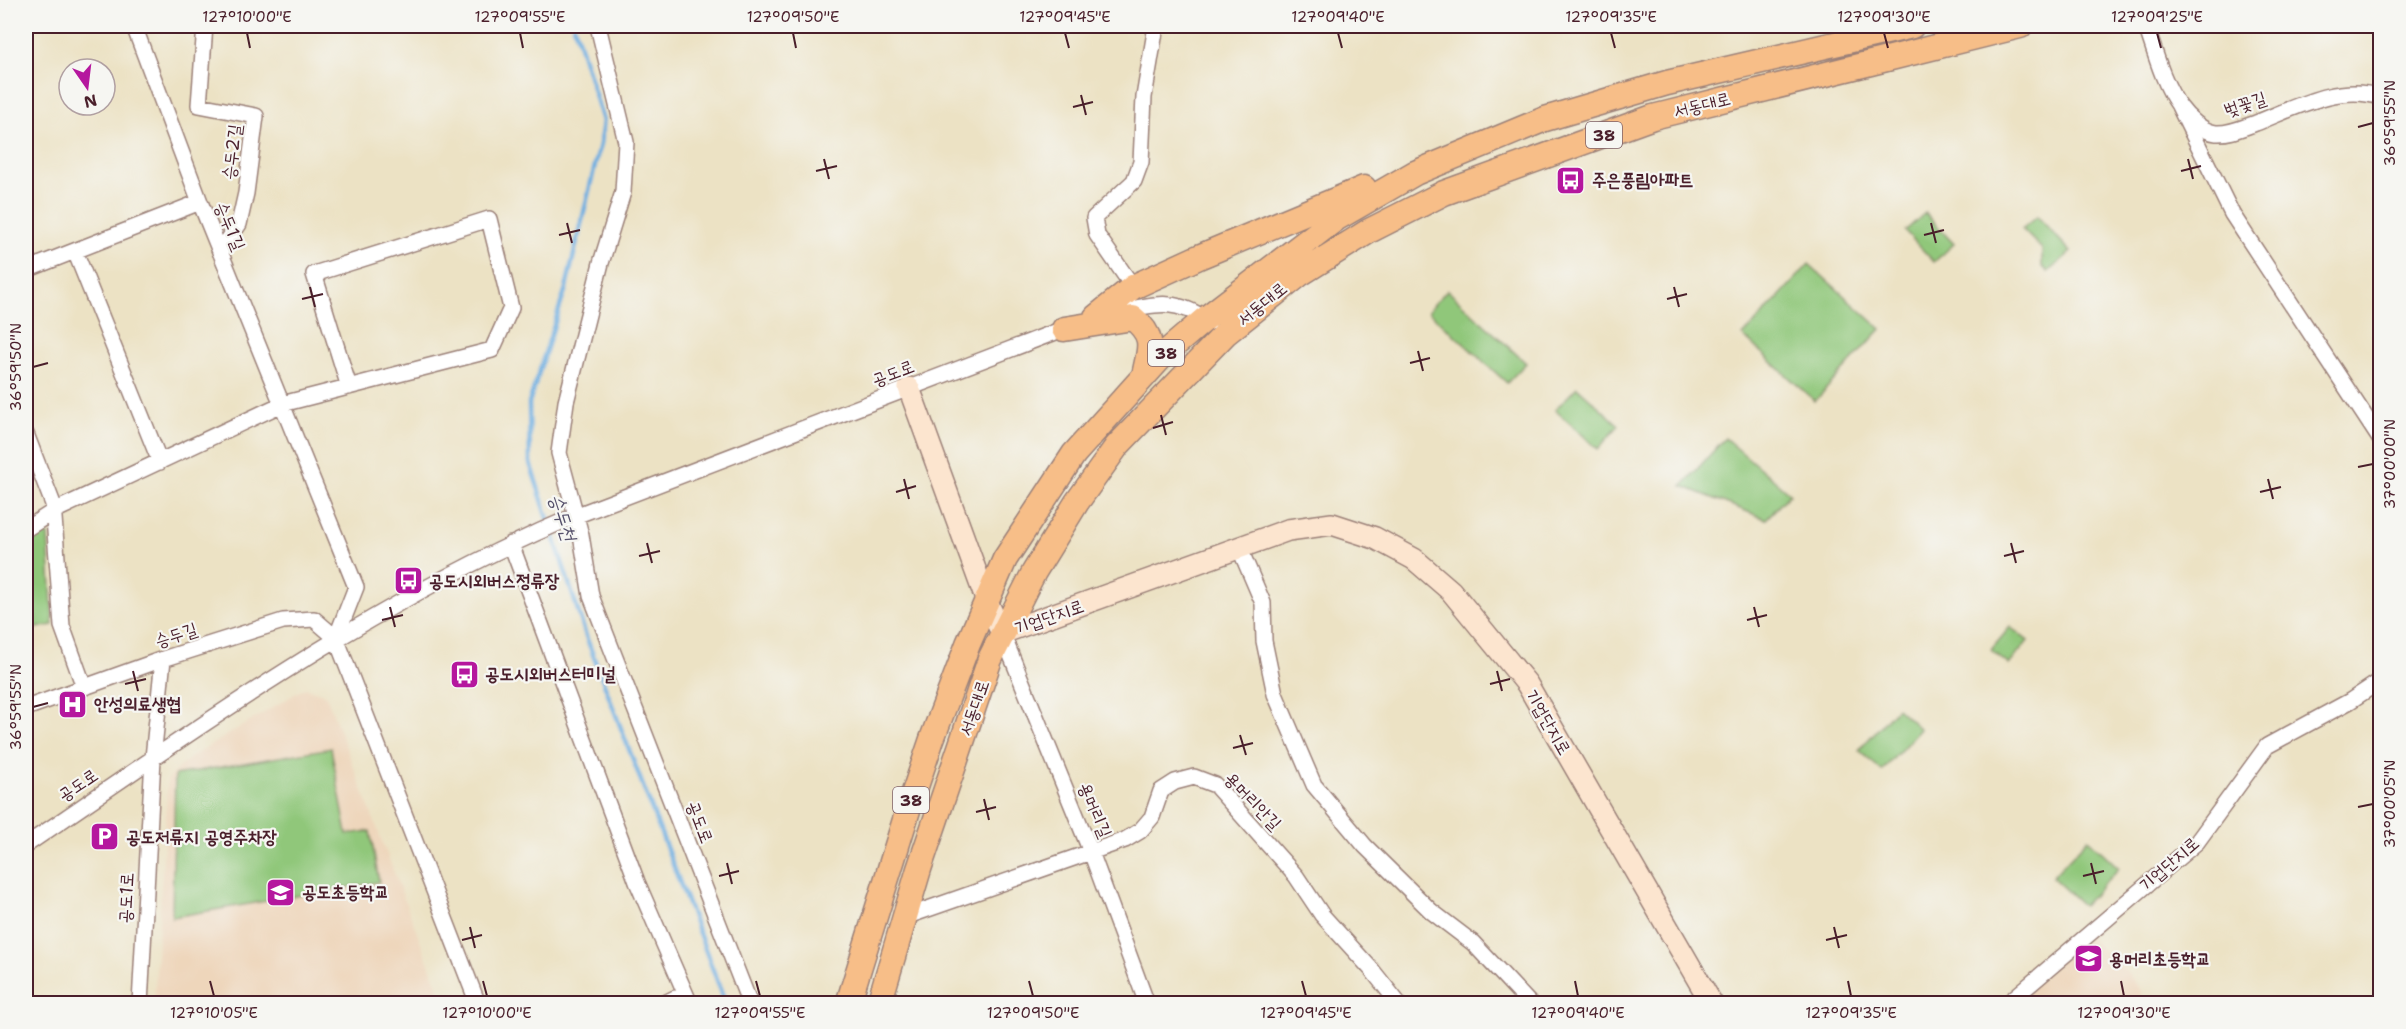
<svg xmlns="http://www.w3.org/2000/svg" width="2406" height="1029" viewBox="0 0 2406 1029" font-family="'Shantell Sans','Poor Story',sans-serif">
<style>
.built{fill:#eed6bb}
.green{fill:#90c77a;stroke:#6d7352;stroke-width:1.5}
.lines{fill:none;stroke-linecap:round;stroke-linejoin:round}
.stream{stroke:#6daee1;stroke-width:4.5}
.street-casing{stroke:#9b8078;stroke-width:18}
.secondary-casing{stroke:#9b8078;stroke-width:24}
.primary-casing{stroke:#9b8078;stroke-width:27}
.street{stroke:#fff;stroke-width:15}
.secondary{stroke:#fce5cf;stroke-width:21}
.primary{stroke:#f7be88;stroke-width:24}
.ticks{fill:none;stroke:#4a1f2b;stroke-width:2}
.labels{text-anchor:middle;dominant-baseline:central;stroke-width:4.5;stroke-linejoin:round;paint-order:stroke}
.shield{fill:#f6f6f2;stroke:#7e6067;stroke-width:1.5}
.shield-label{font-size:16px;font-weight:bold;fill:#4a1f2b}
.street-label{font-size:18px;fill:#4a1f2b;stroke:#f6f6f2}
.poi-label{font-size:18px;font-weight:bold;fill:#4a1f2b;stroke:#f6f6f2;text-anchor:start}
.water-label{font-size:20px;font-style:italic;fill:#56516b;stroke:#f6f6f2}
.neatline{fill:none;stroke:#4a1f2b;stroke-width:2}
.ticks-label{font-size:15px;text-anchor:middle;fill:#4a1f2b}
</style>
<rect width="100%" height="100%" fill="#f6f6f2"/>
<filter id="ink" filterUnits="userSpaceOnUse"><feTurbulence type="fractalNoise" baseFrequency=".0167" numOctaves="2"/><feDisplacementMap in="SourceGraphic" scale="12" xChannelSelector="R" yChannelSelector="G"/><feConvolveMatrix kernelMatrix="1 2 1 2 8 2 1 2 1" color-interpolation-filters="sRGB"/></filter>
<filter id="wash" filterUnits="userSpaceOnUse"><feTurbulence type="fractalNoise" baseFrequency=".008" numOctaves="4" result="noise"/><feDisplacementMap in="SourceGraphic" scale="24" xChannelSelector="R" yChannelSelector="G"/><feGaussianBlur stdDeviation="1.35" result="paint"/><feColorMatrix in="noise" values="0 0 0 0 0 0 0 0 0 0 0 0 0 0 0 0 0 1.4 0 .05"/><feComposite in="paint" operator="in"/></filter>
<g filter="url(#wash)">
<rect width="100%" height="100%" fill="#ece2c4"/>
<path class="built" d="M 305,688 L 326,695 L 444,1003 L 154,1004 L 168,780 L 178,768 L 196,754 Z
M 2089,937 L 2128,974 L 2140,989 L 2143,1003 L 2014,1004 Z"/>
<path class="green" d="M 1925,213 L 1954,244 L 1934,262 L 1905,231 Z
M 2037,216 L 2071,252 L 2048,272 L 2042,266 L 2042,249 L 2022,229 Z
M 1809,264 L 1881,329 L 1815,401 L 1743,336 Z
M 1447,290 L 1526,363 L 1507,383 L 1428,311 Z
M 1577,387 L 1619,425 L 1598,449 L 1555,410 Z
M 1725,438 L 1790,494 L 1766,519 L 1682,486 Z
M 37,531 L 48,535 L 53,625 L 26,630 L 26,539 Z
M 2010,627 L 2028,641 L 2009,665 L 1991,650 Z
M 1897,708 L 1920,729 L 1882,771 L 1859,750 Z
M 331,748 L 347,834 L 370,831 L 379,882 L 172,917 L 175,775 Z
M 2088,839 L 2119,868 L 2083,906 L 2052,877 Z"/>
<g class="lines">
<path class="stream" d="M 574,26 L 603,121 L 600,144 L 566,288 L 529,403 L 530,463 L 587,639 L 726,1004"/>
</g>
</g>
<g filter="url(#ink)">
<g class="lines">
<defs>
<path id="street" d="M 134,26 L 200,202
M 205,26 L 199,105 L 256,116 L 246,193 L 239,224 L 220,252
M 598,26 L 626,142 L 623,192 L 601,263 L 566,402 L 559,453 L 581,535 L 591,596 L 750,1004
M 2146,26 C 2155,52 2163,84 2180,107 C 2187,117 2203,132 2216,133 C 2230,134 2244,127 2256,123 C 2294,108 2339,83 2380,97
M 2179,106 L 2232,214 L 2380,439
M 75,251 L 160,462
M 26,270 L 200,202 L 356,587 L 336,638
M 1133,287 L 1097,235 L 1094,218 L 1134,181 L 1141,162 L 1144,97 L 1156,26
M 1120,312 C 1157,302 1178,299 1210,322
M 26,434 L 53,504 L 62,626 L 84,687
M 26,529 L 54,511 L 282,404 L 492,350 L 511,308 L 489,219 L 314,274 L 349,387
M 511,544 L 637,882 L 690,1004
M 1239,547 L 1263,603 L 1264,641 L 1275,694 L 1314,785 L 1365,846 L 1431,911 L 1473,943 L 1530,1004
M 1002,633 L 1091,852 L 1147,1004
M 26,708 L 163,659 L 283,621 L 314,619 L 336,638 L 478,1004
M 26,845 C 202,725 377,599 575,516 L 1071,326
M 905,917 L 1125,840 L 1140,831 L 1152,817 L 1161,791 L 1175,782 L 1194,777 L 1215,785 L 1296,876 L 1322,915 L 1372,970 L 1399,1004
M 140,1004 L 153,758 L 163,659
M 663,1004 L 675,998
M 2007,1004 L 2197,842 L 2267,746 L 2350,701 L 2380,681"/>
<path id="secondary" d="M 909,388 L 987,602 L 1002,633 L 1288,530 L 1332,524 L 1375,538 L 1414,559 L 1451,591 L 1527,684 L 1712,1004"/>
<path id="primary" d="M 1096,317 L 1133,287 L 1201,256 L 1364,188
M 1064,329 L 1133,318 C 1157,338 1149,349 1144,376
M 848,1004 L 908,810 L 932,739 L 968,644 L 1005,559 L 1074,454 L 1164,354 L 1205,319 L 1337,218 L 1415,173 L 1545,119 L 1667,83 L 1912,26
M 879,1004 L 919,869 L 990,659 L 1034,572 L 1077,502 L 1117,446 L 1226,333 L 1300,274 L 1369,231 L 1444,193 L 1653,117 L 2020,26"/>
</defs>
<use href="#street" class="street-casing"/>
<use href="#secondary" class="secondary-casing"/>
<use href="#primary" class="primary-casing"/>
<use href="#street" class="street"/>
<use href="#secondary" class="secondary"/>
<use href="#primary" class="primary"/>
</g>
</g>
<path class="ticks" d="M 247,33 L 250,48M 520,33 L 523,48M 793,33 L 796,48M 1065,33 L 1069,48M 1338,33 L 1342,48M 1611,33 L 1615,48M 1884,33 L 1888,48M 2157,33 L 2161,48M 1081,95 L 1086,115M 1073,107 L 1093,102M 2358,127 L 2373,123M 824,159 L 829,179M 2188,159 L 2193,179M 816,171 L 837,166M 2181,171 L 2201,166M 567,223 L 572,243M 1931,223 L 1936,243M 559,235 L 580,230M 1924,235 L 1944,230M 310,287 L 315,307M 1674,287 L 1679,307M 302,299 L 323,294M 1667,299 L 1687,294M 1418,351 L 1423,371M 1410,363 L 1430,358M 33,367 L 48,363M 1161,415 L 1166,435M 1153,428 L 1173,422M 2358,467 L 2373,464M 904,479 L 909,499M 2268,479 L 2273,499M 896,492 L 916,486M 2260,492 L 2281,487M 647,543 L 652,563M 2011,543 L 2016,563M 639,556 L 660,551M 2004,556 L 2024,551M 390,607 L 395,627M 1754,607 L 1759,627M 382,620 L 403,615M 1747,620 L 1767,615M 133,671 L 138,691M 1497,671 L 1502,691M 125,684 L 146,679M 1490,684 L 1510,679M 33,707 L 48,703M 1240,735 L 1246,755M 1233,748 L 1253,743M 984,799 L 989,820M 2358,807 L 2373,804M 976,812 L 996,807M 727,863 L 732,884M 2091,863 L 2096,884M 719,876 L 739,871M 2083,876 L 2104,871M 470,927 L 475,948M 1834,927 L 1839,948M 462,940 L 482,935M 1826,940 L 1847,935M 210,981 L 214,996M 483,981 L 487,996M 756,981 L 760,996M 1029,981 L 1033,996M 1302,981 L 1306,996M 1575,981 L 1578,996M 1848,981 L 1851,996M 2121,981 L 2124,996"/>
<defs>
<symbol id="bus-square" viewBox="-11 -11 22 22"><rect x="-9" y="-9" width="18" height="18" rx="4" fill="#b5179e" stroke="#f6f6f2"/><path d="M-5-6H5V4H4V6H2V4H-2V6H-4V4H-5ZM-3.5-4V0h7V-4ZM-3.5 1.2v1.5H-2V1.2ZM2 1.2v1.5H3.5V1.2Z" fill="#fff"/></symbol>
<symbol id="hospital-square" viewBox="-11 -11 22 22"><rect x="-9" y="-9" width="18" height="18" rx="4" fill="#b5179e" stroke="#f6f6f2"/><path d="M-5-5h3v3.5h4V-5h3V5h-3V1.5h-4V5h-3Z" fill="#fff"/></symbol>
<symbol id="parking-square" viewBox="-11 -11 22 22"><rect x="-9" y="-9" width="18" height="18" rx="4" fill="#b5179e" stroke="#f6f6f2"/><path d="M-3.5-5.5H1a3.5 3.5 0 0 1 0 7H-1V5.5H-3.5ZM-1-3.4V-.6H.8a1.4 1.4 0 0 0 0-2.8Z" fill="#fff"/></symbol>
<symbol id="school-square" viewBox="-11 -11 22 22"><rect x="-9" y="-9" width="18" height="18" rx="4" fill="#b5179e" stroke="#f6f6f2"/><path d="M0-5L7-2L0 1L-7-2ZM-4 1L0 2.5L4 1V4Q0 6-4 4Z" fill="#fff"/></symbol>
</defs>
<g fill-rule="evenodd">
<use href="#bus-square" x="1554" y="164" width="33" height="33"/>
<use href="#bus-square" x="392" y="564" width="33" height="33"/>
<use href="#bus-square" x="448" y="658" width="33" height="33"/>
<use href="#hospital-square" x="56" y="688" width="33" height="33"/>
<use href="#parking-square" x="88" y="820" width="33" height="33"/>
<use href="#school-square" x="264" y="876" width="33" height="33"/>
<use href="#school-square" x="2072" y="942" width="33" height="33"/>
</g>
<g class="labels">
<g class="shield">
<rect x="1586" y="122" width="36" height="26" rx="4.5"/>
<rect x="1148" y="340" width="36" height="26" rx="4.5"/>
<rect x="893" y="787" width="36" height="26" rx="4.5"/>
</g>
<g class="shield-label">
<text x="1604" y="135">38</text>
<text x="1166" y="353">38</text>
<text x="911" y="800">38</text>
</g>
<g class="street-label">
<text transform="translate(2245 104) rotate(-18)">벚꽃길</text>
<text transform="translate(1702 105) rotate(-14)">서동대로</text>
<text transform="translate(232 152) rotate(-83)">승두2길</text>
<text transform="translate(230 226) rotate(67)">승두1길</text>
<text transform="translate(1262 304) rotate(-39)">서동대로</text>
<text transform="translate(893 373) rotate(-21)">공도로</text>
<text transform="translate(1049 617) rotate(-19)">기업단지로</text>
<text transform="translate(176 635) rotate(-18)">승두길</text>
<text transform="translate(974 708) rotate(-71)">서동대로</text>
<text transform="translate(1548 722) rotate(60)">기업단지로</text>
<text transform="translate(78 785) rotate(-34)">공도로</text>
<text transform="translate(1253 801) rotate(46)">용머리안길</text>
<text transform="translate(1095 810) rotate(67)">용머리길</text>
<text transform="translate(700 822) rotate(69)">공도로</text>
<text transform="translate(2169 864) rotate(-41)">기업단지로</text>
<text transform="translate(126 898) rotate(-87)">공도1로</text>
</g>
<g class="poi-label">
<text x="1592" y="180">주은풍림아파트</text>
<text x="429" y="581">공도시외버스정류장</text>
<text x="485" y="674">공도시외버스터미널</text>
<text x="94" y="704">안성의료생협</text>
<text x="126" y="837">공도저류지 공영주차장</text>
<text x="302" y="892">공도초등학교</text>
<text x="2109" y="959">용머리초등학교</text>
</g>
<g class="water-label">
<text transform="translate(563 517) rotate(72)">승두천</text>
</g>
</g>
<rect width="2406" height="1029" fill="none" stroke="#f6f6f2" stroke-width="66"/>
<g transform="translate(87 87) rotate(166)"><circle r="28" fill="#f6f6f2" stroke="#b1a0a2" stroke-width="1.5"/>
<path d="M0-4.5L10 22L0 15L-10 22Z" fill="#b5179e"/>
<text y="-9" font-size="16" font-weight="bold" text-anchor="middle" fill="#4a1f2b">N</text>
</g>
<rect x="33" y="33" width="2340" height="963" class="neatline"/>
<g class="ticks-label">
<text x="247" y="22">127°10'00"E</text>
<text x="520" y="22">127°09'55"E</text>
<text x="793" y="22">127°09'50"E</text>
<text x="1065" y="22">127°09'45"E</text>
<text x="1338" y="22">127°09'40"E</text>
<text x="1611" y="22">127°09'35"E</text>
<text x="1884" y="22">127°09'30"E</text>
<text x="2157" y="22">127°09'25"E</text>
<text transform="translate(2390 123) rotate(-90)" y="5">36°59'55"N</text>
<text transform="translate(16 367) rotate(-90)" y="5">36°59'50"N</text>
<text transform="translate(2390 464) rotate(-90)" y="5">37°00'00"N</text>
<text transform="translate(16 707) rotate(-90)" y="5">36°59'55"N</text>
<text transform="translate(2390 804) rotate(-90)" y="5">37°00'05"N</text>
<text x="214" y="1018">127°10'05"E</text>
<text x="487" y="1018">127°10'00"E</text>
<text x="760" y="1018">127°09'55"E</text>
<text x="1033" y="1018">127°09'50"E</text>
<text x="1306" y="1018">127°09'45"E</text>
<text x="1578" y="1018">127°09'40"E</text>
<text x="1851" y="1018">127°09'35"E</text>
<text x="2124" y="1018">127°09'30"E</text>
</g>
</svg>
